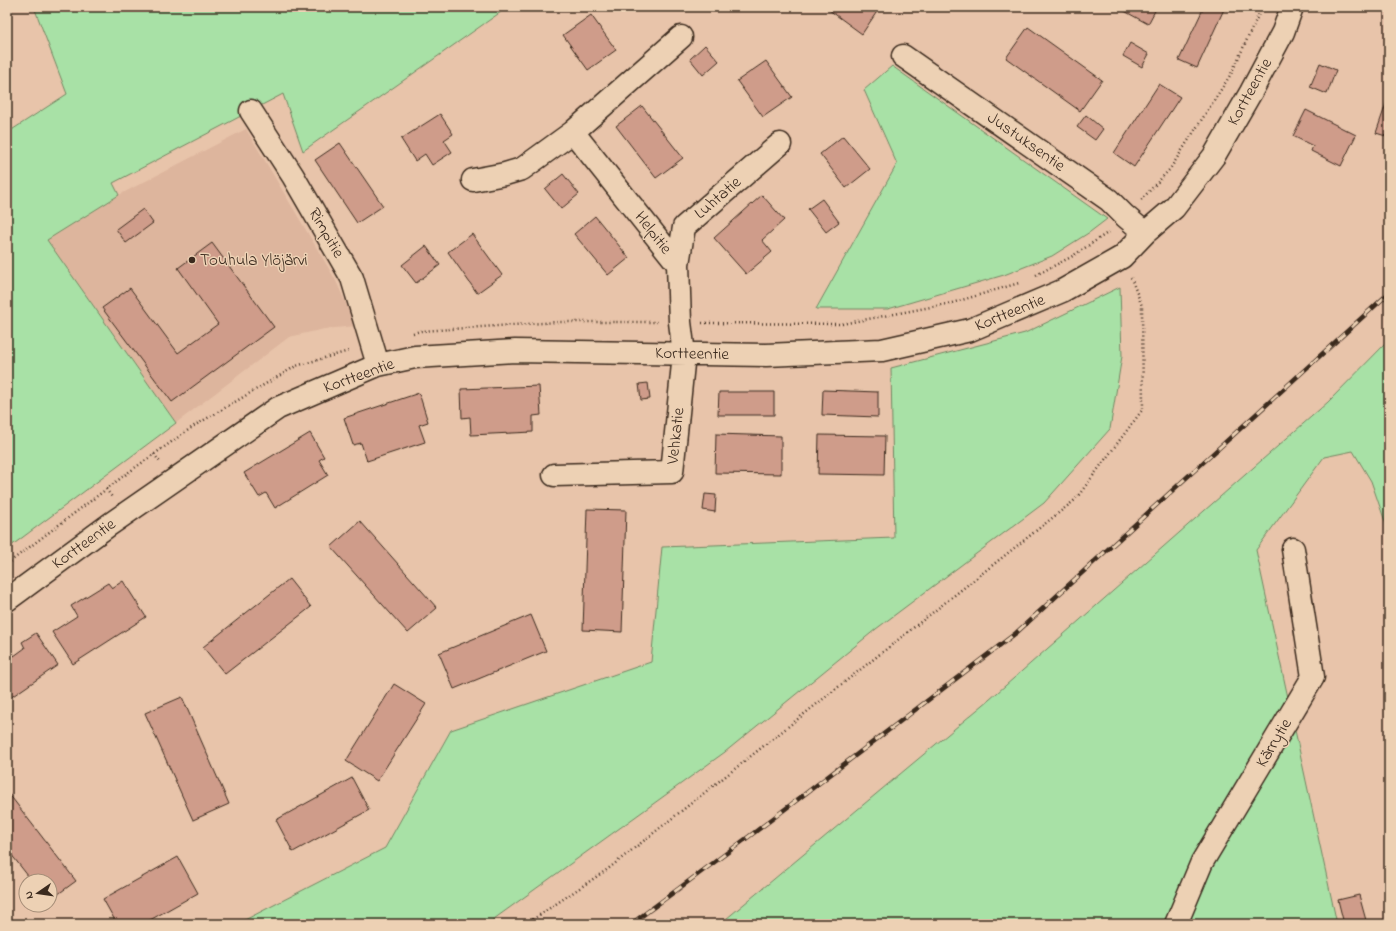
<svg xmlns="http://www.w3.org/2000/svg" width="1396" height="931" viewBox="0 0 1396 931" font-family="'Indie Flower',sans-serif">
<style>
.built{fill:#ddb59d}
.green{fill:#a8e1a6;stroke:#728662}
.building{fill:#cf9c8a;stroke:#3b2a1e}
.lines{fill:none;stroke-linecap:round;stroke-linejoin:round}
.minor-casing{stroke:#3b2a1e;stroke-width:25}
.path{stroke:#3b2a1e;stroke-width:2.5;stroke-dasharray:1 3;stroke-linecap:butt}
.minor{stroke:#edd1b4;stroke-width:22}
.rail-casing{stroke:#3b2a1e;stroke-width:4.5}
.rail{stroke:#edd1b4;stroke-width:3;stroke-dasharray:9;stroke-linecap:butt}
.poi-dot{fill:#3b2a1e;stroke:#edd1b4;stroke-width:1.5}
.labels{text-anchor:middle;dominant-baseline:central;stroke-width:3;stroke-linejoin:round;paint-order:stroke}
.street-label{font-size:17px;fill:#3b2a1e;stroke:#edd1b4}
.poi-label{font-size:17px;fill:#3b2a1e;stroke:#edd1b4;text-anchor:start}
</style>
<rect width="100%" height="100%" fill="#e8c4aa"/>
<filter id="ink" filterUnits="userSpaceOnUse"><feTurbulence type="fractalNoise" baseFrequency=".025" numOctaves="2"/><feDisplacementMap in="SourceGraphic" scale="8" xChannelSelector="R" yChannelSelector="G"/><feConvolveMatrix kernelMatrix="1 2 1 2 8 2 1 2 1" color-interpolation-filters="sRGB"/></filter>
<g filter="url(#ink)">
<path class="built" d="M 246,129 L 335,279 L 356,326 L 324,329 L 289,337 L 176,423 L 47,240 L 119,195 Z"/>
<path class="green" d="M 34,7 L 508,7 L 303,151 L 283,94 L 113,183 L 119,195 L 47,240 L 176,423 L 7,549 L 7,133 L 67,94 Z
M 892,66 L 1107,219 L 1090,232 L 1052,256 L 1004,275 L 888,309 L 816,309 L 897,164 L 864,90 Z
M 1120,287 L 1122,356 L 1110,429 L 1044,503 L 876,629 L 725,752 L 487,924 L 237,924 L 385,848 L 451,730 L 651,662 L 662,547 L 894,538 L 891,368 L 1025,333 Z
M 1389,340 L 1389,533 L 1371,481 L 1353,451 L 1324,457 L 1256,550 L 1337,924 L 720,924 L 989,700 L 1328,402 Z"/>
<path class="building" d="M 825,7 L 880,7 L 862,34 Z
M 1117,7 L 1157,7 L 1148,24 Z
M 1204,7 L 1225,7 L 1197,68 L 1179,60 Z
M 591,15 L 616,50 L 588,70 L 563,35 Z
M 1028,27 L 1102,80 L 1080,111 L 1006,58 Z
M 1130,43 L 1149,54 L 1142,67 L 1123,56 Z
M 705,45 L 719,61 L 703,75 L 690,59 Z
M 766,61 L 792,97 L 763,117 L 737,81 Z
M 1320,63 L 1336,70 L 1327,94 L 1310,87 Z
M 1159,84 L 1180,97 L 1134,167 L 1114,153 Z
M 1389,95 L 1389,137 L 1376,133 Z
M 642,106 L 683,158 L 656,178 L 616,126 Z
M 1306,110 L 1356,135 L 1341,166 L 1311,151 L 1313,146 L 1293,136 Z
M 440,114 L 453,134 L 444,140 L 452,152 L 432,165 L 425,154 L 415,161 L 401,139 Z
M 1086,115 L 1103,129 L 1095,140 L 1077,127 Z
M 843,136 L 870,169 L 846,188 L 820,154 Z
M 340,143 L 383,206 L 357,223 L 315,160 Z
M 563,174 L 579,194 L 561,209 L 545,189 Z
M 762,195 L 784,220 L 762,240 L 772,252 L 746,274 L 714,238 Z
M 822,199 L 839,222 L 826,232 L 808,209 Z
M 143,209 L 153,223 L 126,243 L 116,229 Z
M 595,216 L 629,258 L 608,275 L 574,234 Z
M 472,234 L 502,275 L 477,293 L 448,252 Z
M 212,243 L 274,327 L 172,402 L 102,308 L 130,288 L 178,353 L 218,324 L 178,268 Z
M 426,246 L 440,265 L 416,283 L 402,265 Z
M 648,383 L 650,399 L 641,400 L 639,384 Z
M 539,386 L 541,415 L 533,416 L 533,432 L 471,435 L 470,417 L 462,418 L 461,389 Z
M 823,390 L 878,392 L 878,417 L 822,415 Z
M 719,392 L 774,392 L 774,415 L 718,415 Z
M 419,393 L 428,422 L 419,425 L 425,442 L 367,461 L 361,443 L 353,445 L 344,418 Z
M 310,433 L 324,457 L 319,460 L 328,475 L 275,508 L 266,493 L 259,497 L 244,473 Z
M 716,434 L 781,436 L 781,474 L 715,473 Z
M 819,435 L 885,436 L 884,475 L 818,474 Z
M 705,494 L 716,495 L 715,512 L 703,510 Z
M 587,509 L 626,510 L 622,632 L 583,630 Z
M 360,521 L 437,608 L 408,633 L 331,547 Z
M 289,579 L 311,607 L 225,674 L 203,647 Z
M 123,581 L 146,617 L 73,664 L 52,632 L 77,616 L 71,606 L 108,583 L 112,588 Z
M 531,615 L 546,651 L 454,689 L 439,653 Z
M 36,633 L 58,665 L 7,700 L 7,648 L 8,648 L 14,656 L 25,648 L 22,642 Z
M 394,684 L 426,704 L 377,781 L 346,761 Z
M 182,697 L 229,804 L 193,820 L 145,713 Z
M 352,778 L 369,810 L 293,852 L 276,820 Z
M 9,794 L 76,881 L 50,900 L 50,881 L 32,881 L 7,849 L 7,796 Z
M 178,857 L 198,893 L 143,924 L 117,924 L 103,899 Z
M 1359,895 L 1367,924 L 1344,924 L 1338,900 Z"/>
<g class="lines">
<defs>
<path id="minor" d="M 903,56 L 1109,200 L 1125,216 L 1145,233
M 251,111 L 293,176 L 352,278 L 378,365
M 473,180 L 505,174 L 522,169 L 573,132 L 681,37
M 678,264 L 684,227 L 780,144
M 554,475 L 672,472 L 684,354 L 680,322 L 678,264 L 573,132
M 7,600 L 109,525 L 278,408 L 378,365 L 415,357 L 515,351 L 766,355 L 882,350 L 970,330 L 1062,291 L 1122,257 L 1145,233 L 1174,208 L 1214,156 L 1251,92 L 1283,32 L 1292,7
M 1176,924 L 1202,862 L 1313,677 L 1293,549"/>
</defs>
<use href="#minor" class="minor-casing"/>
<path class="path" d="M 1141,200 L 1170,169 L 1231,74 L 1262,7
M 1036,275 L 1071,257 L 1109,232
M 702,323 L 842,324 L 952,303 L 1019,283
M 413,333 L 421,331 L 558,322 L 657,322
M 154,454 L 160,462
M 106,489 L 112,497
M 7,564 L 129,472 L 194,426 L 296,366 L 349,351
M 526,924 L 608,869 L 1075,500 L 1143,409 L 1142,306 L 1131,278"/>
<use href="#minor" class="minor"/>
<defs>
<path id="rail" d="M 631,924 L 755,832 L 1016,633 L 1389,293"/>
</defs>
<use href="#rail" class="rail-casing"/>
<use href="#rail" class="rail"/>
</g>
</g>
<circle class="poi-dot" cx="192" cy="260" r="4"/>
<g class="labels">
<g class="street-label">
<text transform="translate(1250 92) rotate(-61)">Kortteentie</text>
<text transform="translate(1026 142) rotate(35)">Justuksentie</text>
<text transform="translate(718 198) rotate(-41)">Luhtatie</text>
<text transform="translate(326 233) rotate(60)">Rimpitie</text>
<text transform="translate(653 233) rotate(52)">Helpitie</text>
<text transform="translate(1010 313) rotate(-22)">Kortteentie</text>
<text transform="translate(692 354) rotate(1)">Kortteentie</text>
<text transform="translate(359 376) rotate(-20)">Kortteentie</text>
<text transform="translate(676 436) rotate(-84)">Vehkatie</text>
<text transform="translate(84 544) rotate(-36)">Kortteentie</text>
<text transform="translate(1274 743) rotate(-59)">Kärrytie</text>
</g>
<g class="poi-label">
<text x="200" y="260">Touhula Ylöjärvi</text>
</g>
</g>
<rect width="1396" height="931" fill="none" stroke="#edd1b4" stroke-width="24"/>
<rect x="12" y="12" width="1372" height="907" fill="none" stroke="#3b2a1e" stroke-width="1.5" filter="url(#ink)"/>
<g transform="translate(38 893) rotate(257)"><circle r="19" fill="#edd1b4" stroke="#a68e78"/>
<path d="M0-3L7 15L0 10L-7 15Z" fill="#3b2a1e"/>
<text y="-6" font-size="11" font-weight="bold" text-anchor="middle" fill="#3b2a1e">N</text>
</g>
</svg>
